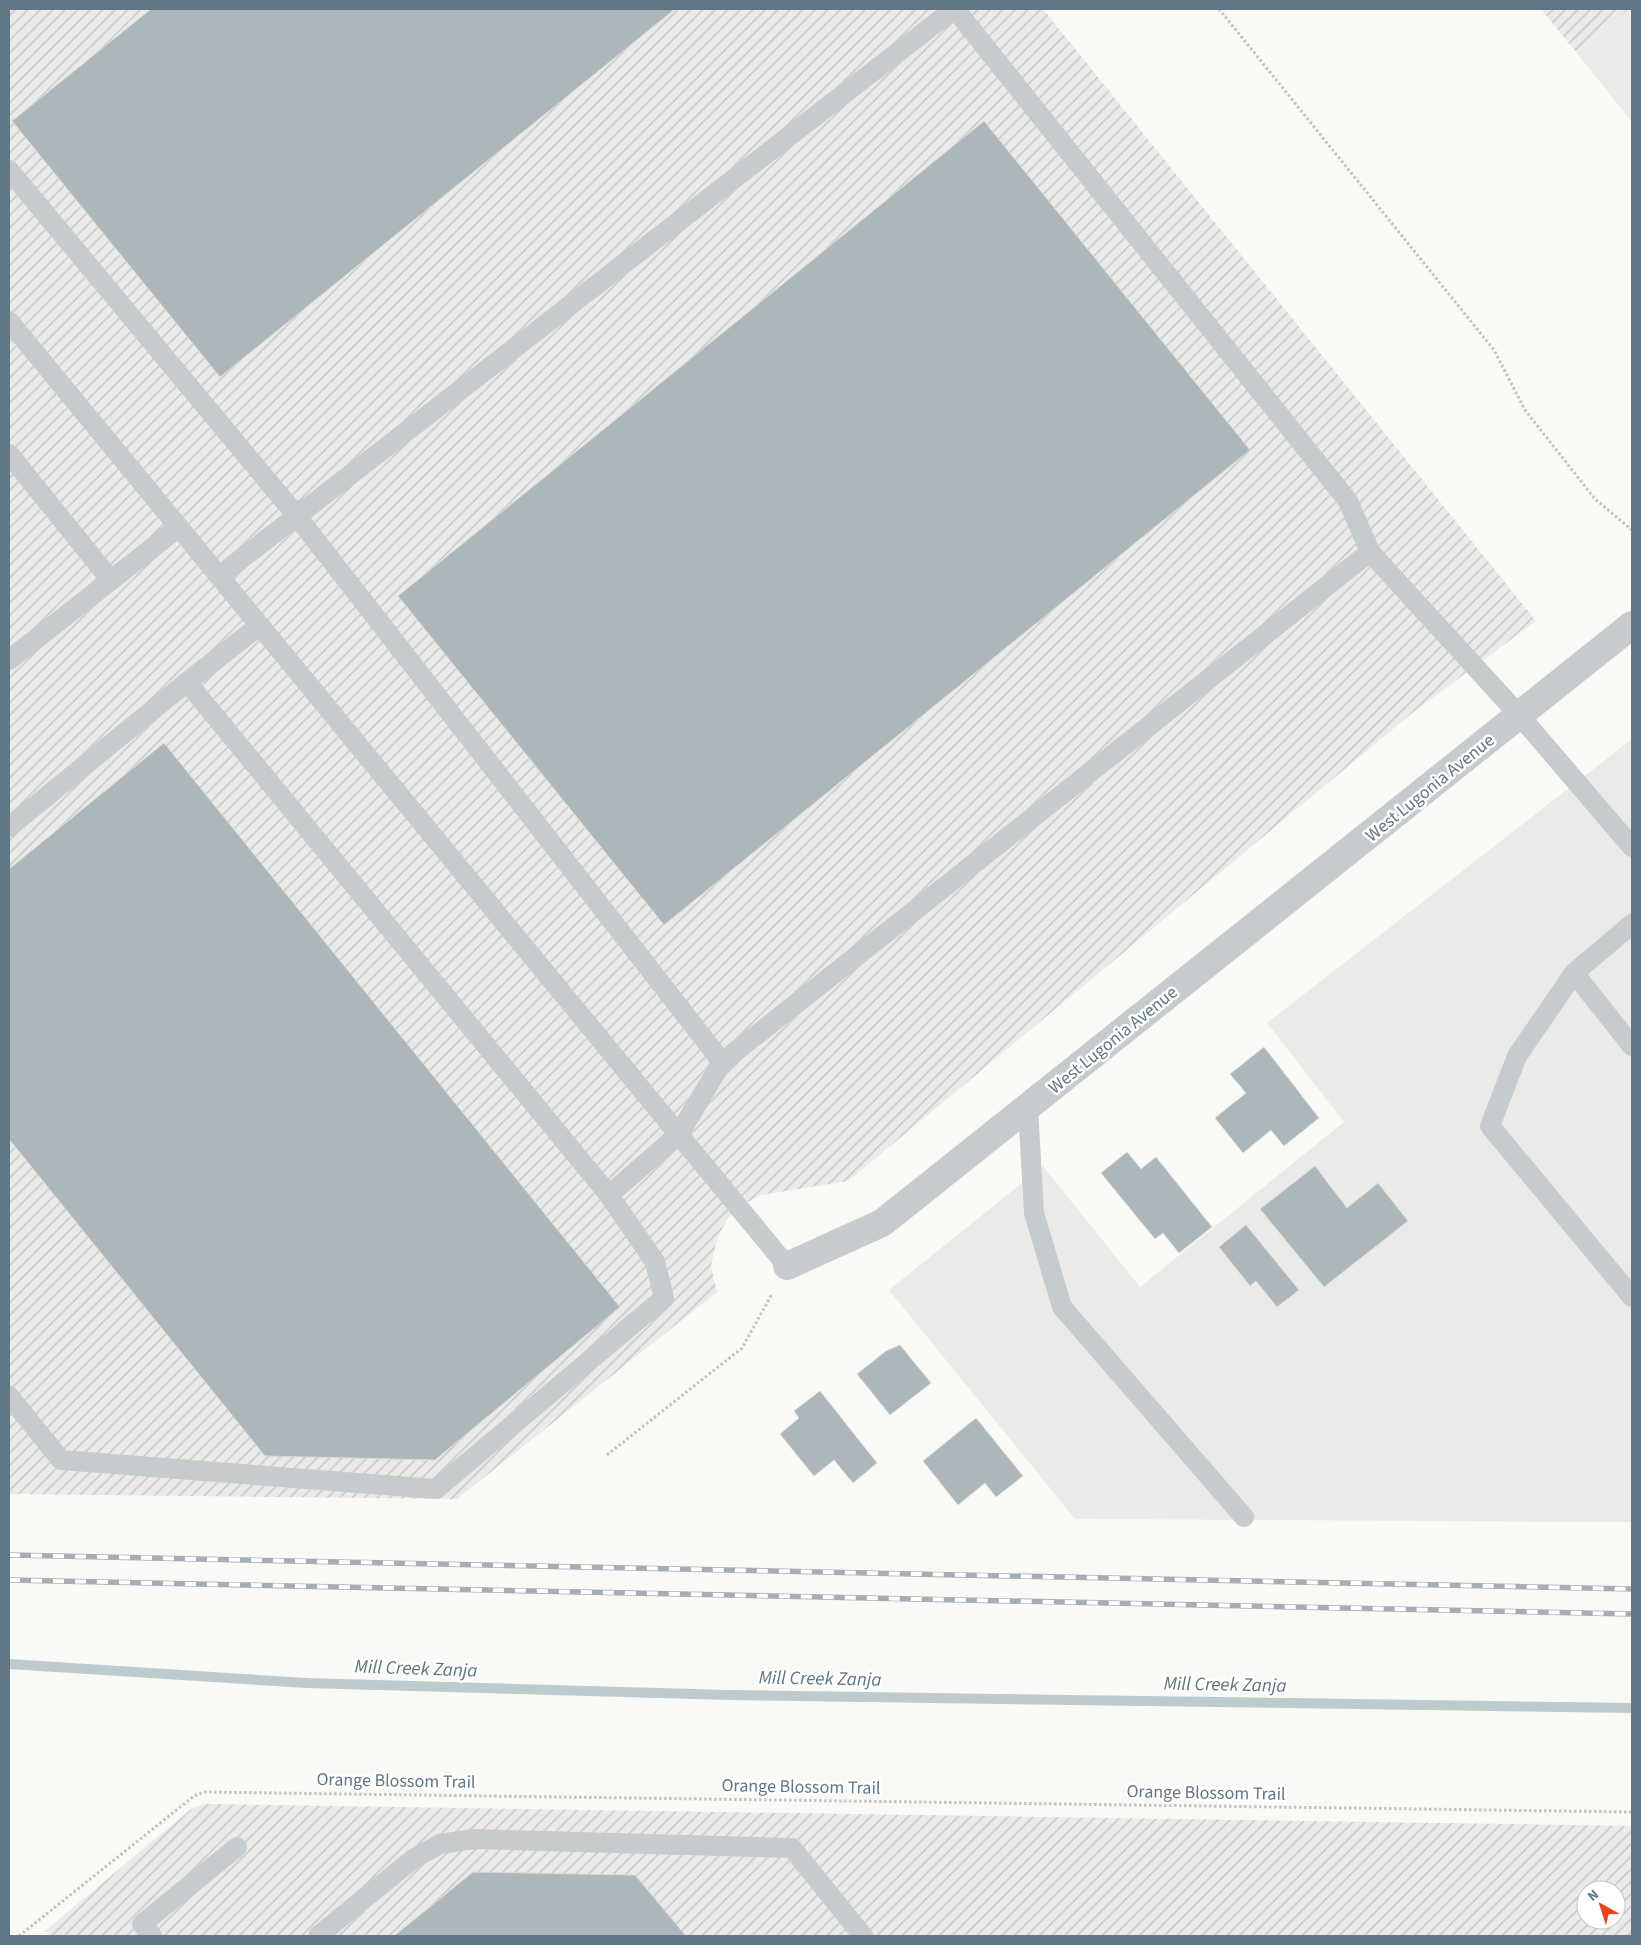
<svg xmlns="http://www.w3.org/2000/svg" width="1641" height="1945" viewBox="0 0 1641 1945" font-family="'Source Sans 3',sans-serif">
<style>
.built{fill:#eaeae9}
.industrial{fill:url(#industrial-furrows);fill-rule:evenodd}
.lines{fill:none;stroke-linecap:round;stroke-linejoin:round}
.stream{stroke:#bdcbcf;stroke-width:10}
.building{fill:#acb7bc;stroke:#dbdad8}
.path{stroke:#c1c4c6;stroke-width:3;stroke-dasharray:2.5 2.5;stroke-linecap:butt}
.service{stroke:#c6cbce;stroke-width:20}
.minor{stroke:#c6cbce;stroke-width:28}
.rail-casing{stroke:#a6aeb3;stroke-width:5.5}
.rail{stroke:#fff;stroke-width:4;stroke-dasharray:11;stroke-linecap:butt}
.labels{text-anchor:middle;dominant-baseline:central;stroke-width:5;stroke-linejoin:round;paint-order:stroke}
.street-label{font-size:18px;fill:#617784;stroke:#fff}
.water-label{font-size:19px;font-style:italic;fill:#5c777e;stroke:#fff}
</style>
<defs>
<pattern id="industrial-furrows" width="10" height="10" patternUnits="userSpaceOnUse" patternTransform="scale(1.25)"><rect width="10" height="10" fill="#eaeae9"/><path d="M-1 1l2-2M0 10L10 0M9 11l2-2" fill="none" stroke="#c1c2c2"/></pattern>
</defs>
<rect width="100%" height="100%" fill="#f9f9f6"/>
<path class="built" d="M 1629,9 L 1632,9 L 1632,122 L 1576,52 Z
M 1632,739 L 1632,1522 L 1075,1519 L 889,1290 L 1043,1166 L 1140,1287 L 1344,1122 L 1267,1023 Z"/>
<path class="industrial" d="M 9,9 L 1043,9 L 1536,621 L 1416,710 L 848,1181 L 762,1195 L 743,1204 L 726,1221 L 717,1239 L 711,1266 L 717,1292 L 457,1499 L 9,1494 Z
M 1541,9 L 1629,9 L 1576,52 Z
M 204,1804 L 1632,1826 L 1632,1936 L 50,1936 L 45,1931 L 191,1809 ZM 1586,1890 L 1616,1890 L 1616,1920 L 1586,1920 Z"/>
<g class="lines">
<path class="stream" d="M 9,1664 L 306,1683 L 729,1695 L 1632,1708"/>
</g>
<path class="building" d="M 151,9 L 675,9 L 220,377 L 12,121 Z
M 984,121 L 1250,450 L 664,925 L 398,596 Z
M 164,743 L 620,1307 L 435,1460 L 265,1456 L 9,1139 L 9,869 Z
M 1264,1047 L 1319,1118 L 1284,1146 L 1271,1130 L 1243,1153 L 1215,1118 L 1246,1093 L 1230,1074 Z
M 1127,1152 L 1141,1169 L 1156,1157 L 1212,1227 L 1179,1253 L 1163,1233 L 1155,1239 L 1101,1173 Z
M 1315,1166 L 1347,1208 L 1378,1183 L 1408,1221 L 1324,1287 L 1260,1209 Z
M 1246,1225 L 1299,1290 L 1277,1307 L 1256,1281 L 1250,1286 L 1219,1247 Z
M 900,1345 L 931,1383 L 890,1415 L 857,1374 L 886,1351 Z
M 820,1391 L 877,1463 L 853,1483 L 834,1460 L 814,1476 L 780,1434 L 799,1418 L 794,1411 Z
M 976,1418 L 1023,1476 L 996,1497 L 985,1483 L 958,1505 L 923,1461 Z
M 473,1872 L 635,1875 L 686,1936 L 394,1936 Z"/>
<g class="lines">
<path class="path" d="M 1219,9 L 1494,350 L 1525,410 L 1595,499 L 1632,530
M 607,1455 L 742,1348 L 772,1294
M 19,1936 L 194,1796 L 204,1792 L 1632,1812"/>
<path class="service" d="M 955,9 L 1348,501 L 1370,552
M 9,170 L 296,515 L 722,1062 L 1370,552 L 1520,716 L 1632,847
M 9,321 L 787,1266
M 9,454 L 110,579
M 219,576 L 954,9
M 9,660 L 179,527
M 187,682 L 259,626
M 9,827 L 187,682 L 609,1195 L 655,1262 L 664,1298 L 436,1489 L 61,1460 L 9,1396
M 1632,924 L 1574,973 L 1632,1046
M 1574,973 L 1517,1056 L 1490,1126 L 1632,1297
M 1028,1108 L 1034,1213 L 1062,1307 L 1244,1517
M 609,1195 L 679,1134 L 722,1062
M 152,1936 L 142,1924 L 237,1847
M 318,1936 L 413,1859 L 440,1844 L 474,1839 L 792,1848 L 863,1936"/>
<path class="minor" d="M 787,1266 L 882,1223 L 1632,625"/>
<defs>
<path id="rail" d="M 9,1555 L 1632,1589
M 9,1580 L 1632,1614"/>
</defs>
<use href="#rail" class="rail-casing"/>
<use href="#rail" class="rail"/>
</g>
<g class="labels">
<g class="street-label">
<text transform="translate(1430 788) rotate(-39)">West Lugonia Avenue</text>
<text transform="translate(1113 1040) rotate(-39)">West Lugonia Avenue</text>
<text transform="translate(396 1781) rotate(1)">Orange Blossom Trail</text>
<text transform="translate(801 1787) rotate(1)">Orange Blossom Trail</text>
<text transform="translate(1206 1793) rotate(1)">Orange Blossom Trail</text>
</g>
<g class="water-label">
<text transform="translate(416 1669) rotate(2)">Mill Creek Zanja</text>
<text transform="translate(820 1679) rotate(1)">Mill Creek Zanja</text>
<text transform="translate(1225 1685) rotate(1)">Mill Creek Zanja</text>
</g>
</g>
<rect width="1641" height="1945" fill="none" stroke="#617784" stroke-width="20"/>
<g transform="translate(1601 1905) rotate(321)"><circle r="24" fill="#ffffff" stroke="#c0c9ce"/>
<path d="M0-4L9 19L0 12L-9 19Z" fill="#f33f1c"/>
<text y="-8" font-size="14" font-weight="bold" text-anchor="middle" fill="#617784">N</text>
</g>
</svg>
